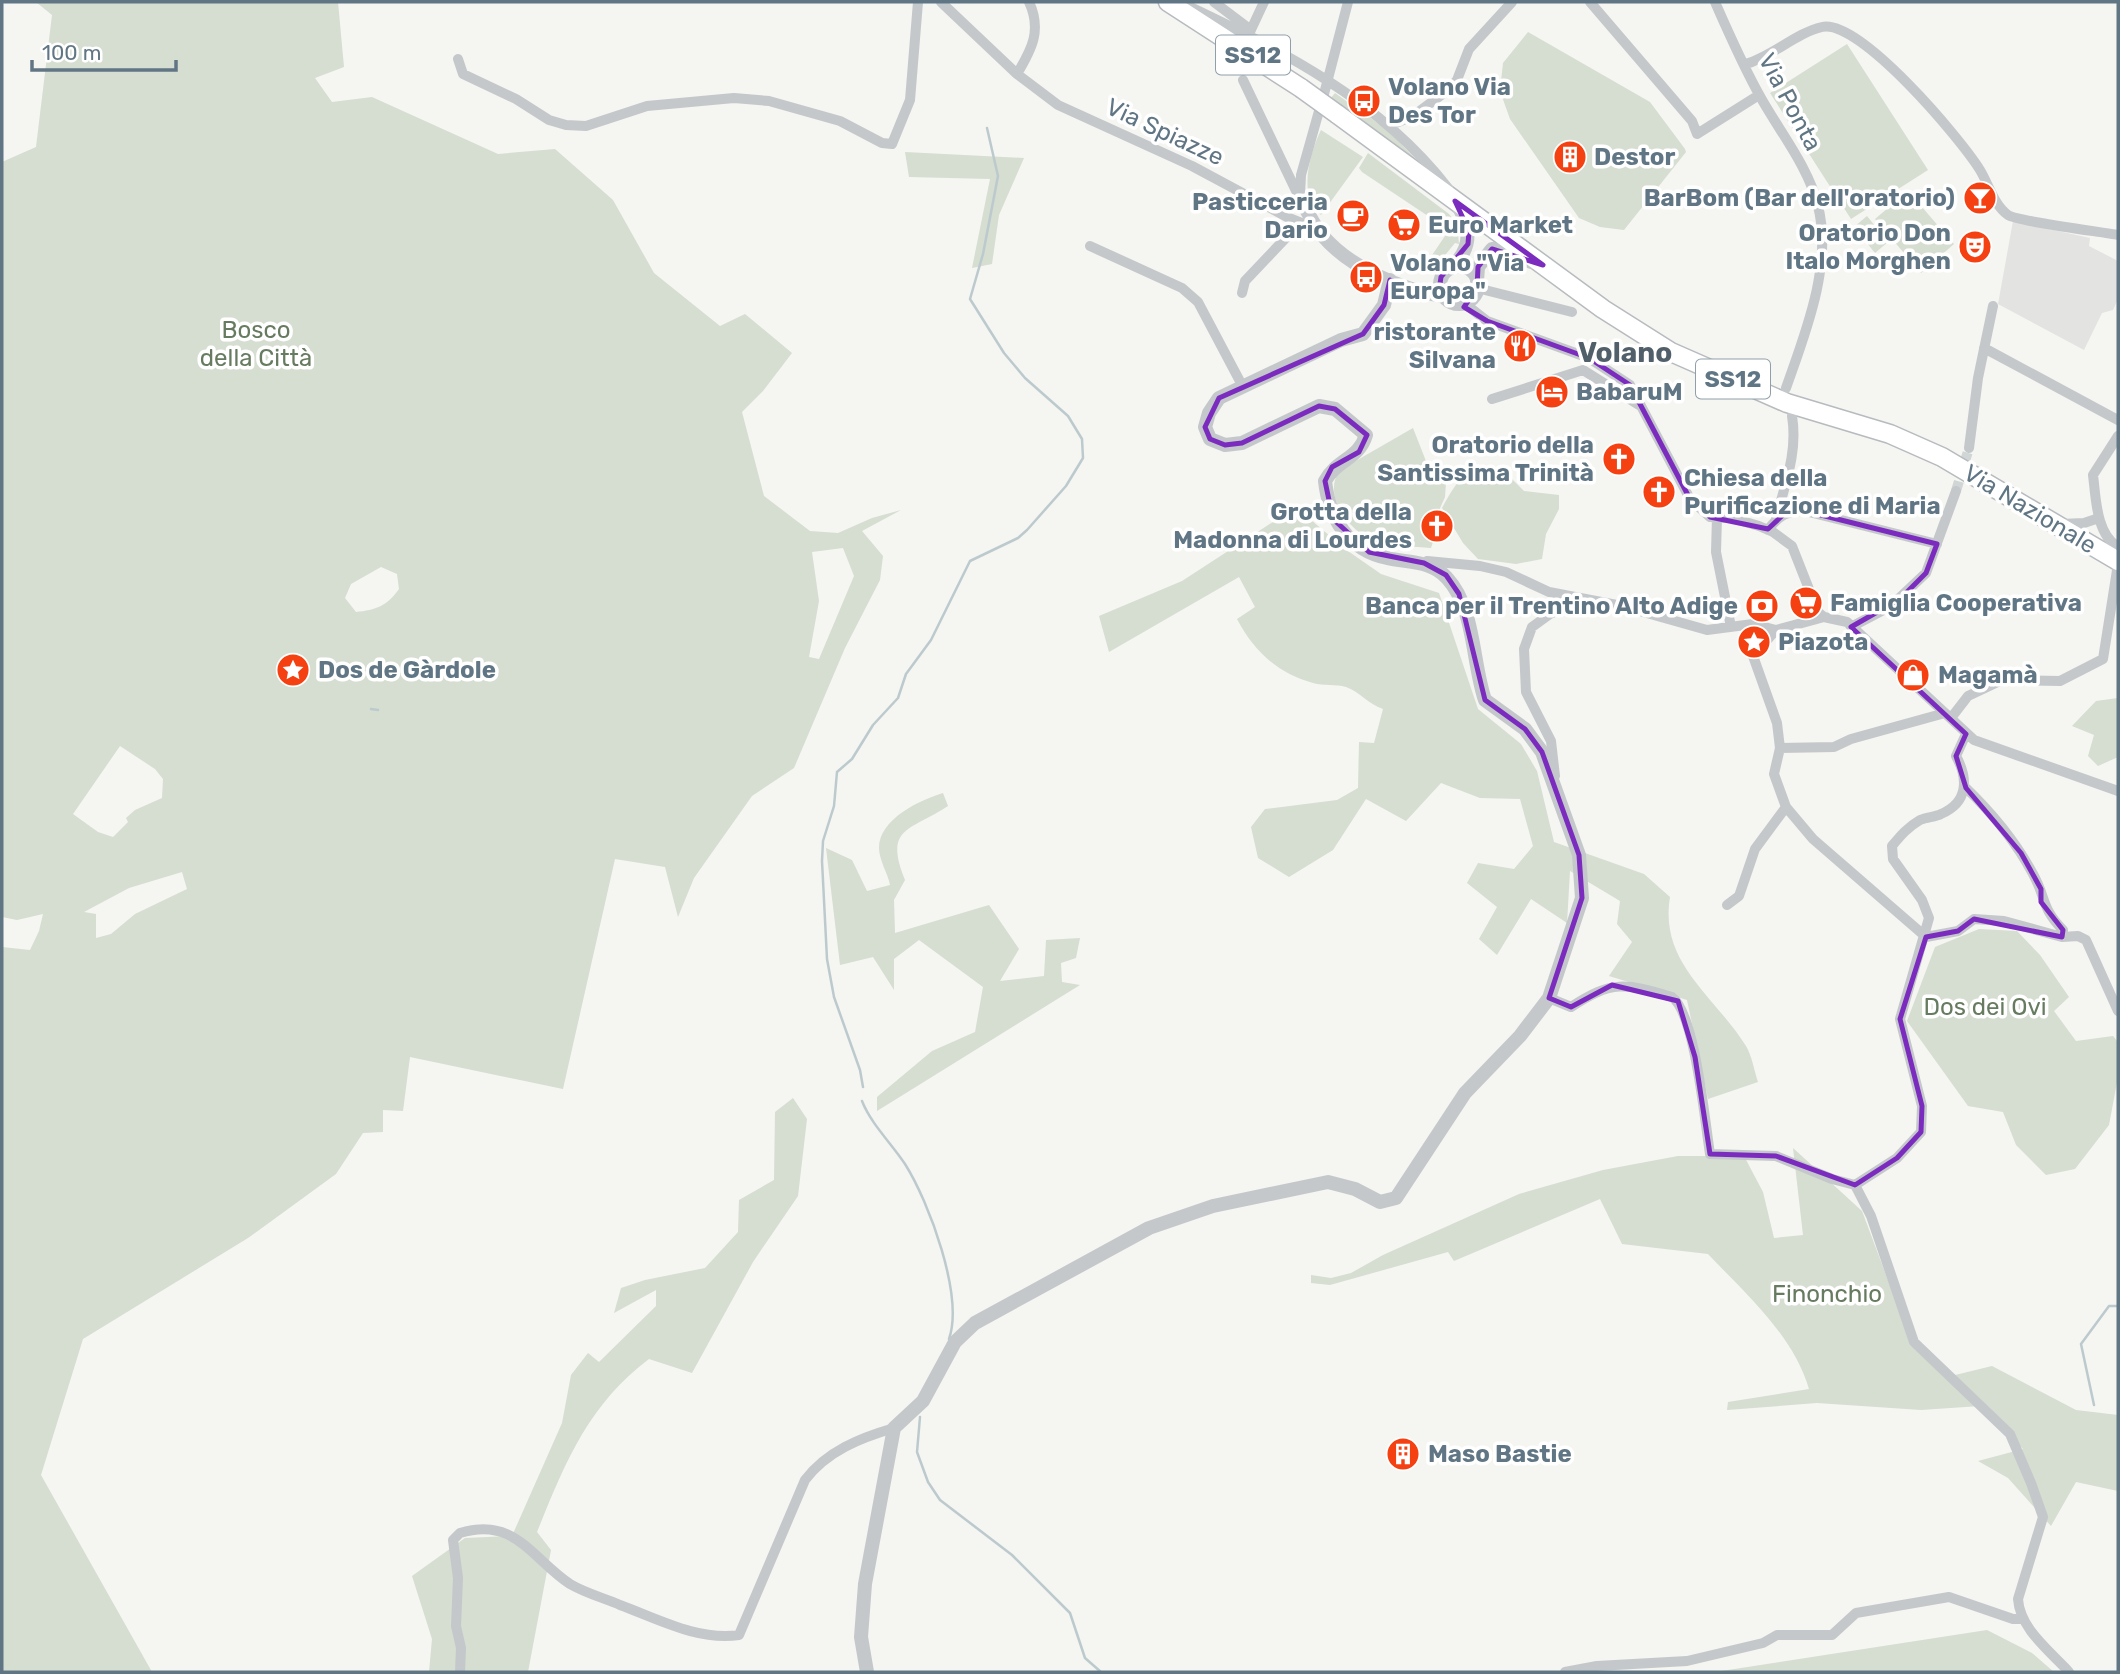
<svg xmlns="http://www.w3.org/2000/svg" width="2120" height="1674" viewBox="0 0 2120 1674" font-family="Rubik,sans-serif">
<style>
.built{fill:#e3e4e2}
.green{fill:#d6ddd1;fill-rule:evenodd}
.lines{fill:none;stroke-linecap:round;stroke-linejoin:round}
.stream{stroke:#bccace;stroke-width:2.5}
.minor-tunnel{stroke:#d0d5d6;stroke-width:10;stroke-dasharray:10 5;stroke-linecap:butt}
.primary-casing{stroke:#b7bbbf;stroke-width:21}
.minor{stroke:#c4c8cb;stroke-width:10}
.tertiary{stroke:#c4c8cb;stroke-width:14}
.primary{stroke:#fff;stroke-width:18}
.primary-bridge-casing{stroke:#b7bbbf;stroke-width:21;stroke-linecap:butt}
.primary-bridge{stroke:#fff;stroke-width:18}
.marked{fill:none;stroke:#7b2cbf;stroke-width:5;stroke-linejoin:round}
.labels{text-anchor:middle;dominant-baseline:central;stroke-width:7;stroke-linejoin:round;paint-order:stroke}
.shield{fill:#fff;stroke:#909faa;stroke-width:2}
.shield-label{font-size:23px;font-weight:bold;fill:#617685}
.poi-label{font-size:24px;font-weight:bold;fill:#617685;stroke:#fff;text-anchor:start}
.street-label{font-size:24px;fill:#617685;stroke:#fff}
.park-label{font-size:24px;fill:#677b60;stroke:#fff}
.quarter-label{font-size:28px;font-weight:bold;fill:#505f69;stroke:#fff}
</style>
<rect width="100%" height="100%" fill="#f5f5f1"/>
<path class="built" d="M 2013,221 L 2090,238 L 2089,246 L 2118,261 L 2118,299 L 2113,310 L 2102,313 L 2084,350 L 1998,304 Z"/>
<path class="green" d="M 36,2 L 338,2 L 344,67 L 315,78 L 332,102 L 372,97 L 498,154 L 555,149 L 613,200 L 654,273 L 720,326 L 745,314 L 792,353 L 763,391 L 742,412 L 764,496 L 810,531 L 838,533 L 872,518 L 901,510 L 862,531 L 883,556 L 880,580 L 845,648 L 794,768 L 752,796 L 694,878 L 678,917 L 665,867 L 615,859 L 563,1089 L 410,1057 L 403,1111 L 383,1110 L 383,1132 L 363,1133 L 336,1174 L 248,1238 L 83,1339 L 41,1475 L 152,1672 L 2,1672 L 2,947 L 30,950 L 39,931 L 43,914 L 17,920 L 2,917 L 2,162 L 36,147 L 52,15 ZM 843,548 L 854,576 L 819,659 L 809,657 L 819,601 L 812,552 ZM 381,567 L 397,574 L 399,589 C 387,606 376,610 356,612 L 345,598 L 351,584 ZM 120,746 L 155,769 L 163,779 L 162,798 L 135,810 L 126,818 L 128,822 L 113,837 L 98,832 L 73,814 ZM 182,872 L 187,889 L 135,914 L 111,934 L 96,938 L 96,914 L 84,912 L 129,888 Z
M 1528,32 L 1650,102 L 1685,149 L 1686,152 L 1624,230 L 1600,227 L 1579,218 L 1510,119 L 1500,91 L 1503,63 Z
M 1847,44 L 1928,170 L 1851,219 L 1770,93 Z
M 1335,93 L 1386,129 L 1435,178 L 1330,99 Z
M 1321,130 L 1363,157 L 1321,215 C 1297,197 1310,152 1321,130 Z
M 905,152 L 1024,158 L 999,215 L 992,264 L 972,268 L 990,179 L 909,177 Z
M 1368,153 L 1449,214 L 1457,224 L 1459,244 L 1455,243 L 1441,260 L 1424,267 L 1449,230 L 1362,172 L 1359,168 Z
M 1908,191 L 1954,244 L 1921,273 L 1875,219 Z
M 1867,216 L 1888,242 L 1875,253 L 1854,227 Z
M 1413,428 L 1433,479 L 1446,482 L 1445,497 L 1437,515 L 1440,520 L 1431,548 C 1415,546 1393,548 1377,542 C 1350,533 1321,496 1340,470 Z
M 1492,465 L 1504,471 L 1524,491 L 1559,495 L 1559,509 L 1546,534 L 1542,559 L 1516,564 L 1478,559 L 1463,543 L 1442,508 C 1454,486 1465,466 1492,465 Z
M 1296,507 L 1345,549 L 1381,574 L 1439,593 L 1478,709 L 1521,744 L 1537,771 L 1554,842 L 1644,874 L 1670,897 C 1659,963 1714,995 1746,1046 C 1752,1056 1754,1070 1758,1082 L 1708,1099 L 1687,1000 L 1609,976 L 1632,942 L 1617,924 L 1620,901 L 1570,871 L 1567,923 L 1531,899 L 1497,955 L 1479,939 L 1497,907 L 1467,883 L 1478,863 L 1514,869 L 1533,846 L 1520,799 L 1480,798 L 1441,783 L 1406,821 L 1366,799 L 1333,850 L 1289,877 L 1258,858 L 1251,827 L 1265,809 L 1337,800 L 1358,788 L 1359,742 L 1374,743 L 1383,709 C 1368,704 1359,691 1346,687 C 1336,684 1324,686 1313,683 C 1277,673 1254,651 1237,619 L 1255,607 L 1239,577 L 1109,652 L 1099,616 L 1182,581 Z
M 2118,698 L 2118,757 L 2098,766 L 2088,756 L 2094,735 L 2072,726 L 2096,701 Z
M 943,793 L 948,806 C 911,831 883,826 905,880 L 894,900 L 895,933 L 989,905 L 1019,949 L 1000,981 L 1044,976 L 1046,940 L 1080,938 L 1076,958 L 1061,963 L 1062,982 L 1080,985 L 877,1111 L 877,1097 L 932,1051 L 975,1032 L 983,987 L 919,940 L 894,959 L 894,990 L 873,957 L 840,965 L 826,848 L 852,860 L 867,891 L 890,885 C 888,874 879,860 879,848 C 879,819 920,800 943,793 Z
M 1979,929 L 2017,931 L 2040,955 L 2069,997 L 2054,1011 L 2076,1041 L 2113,1036 L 2118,1042 L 2118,1077 L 2109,1125 L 2075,1169 L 2046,1175 L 2016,1145 L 2003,1112 L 1968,1106 L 1907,1021 L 1935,947 Z
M 793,1098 L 807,1119 L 798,1196 L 753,1262 L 692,1373 L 649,1359 C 588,1405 565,1463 537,1532 L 551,1550 L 528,1672 L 429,1672 L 432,1639 L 412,1576 L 465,1538 L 512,1536 L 562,1423 L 571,1375 L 588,1353 L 599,1362 L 656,1306 L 656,1290 L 614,1313 L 621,1288 L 645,1280 L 705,1268 L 738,1232 L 739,1200 L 774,1180 L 775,1112 Z
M 1793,1148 L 1862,1211 L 1913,1347 L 1947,1377 L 1992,1366 L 2076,1410 L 2118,1415 L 2118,1491 L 2076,1482 L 2051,1526 L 2008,1478 L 1978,1461 L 2023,1449 L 1980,1406 L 1921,1410 L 1817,1403 L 1727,1410 L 1728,1402 L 1809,1389 C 1793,1335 1746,1294 1708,1254 L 1622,1244 L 1600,1199 L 1454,1261 L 1448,1252 L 1330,1285 L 1311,1283 L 1311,1275 L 1331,1278 L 1351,1273 L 1383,1255 L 1519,1194 L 1603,1170 L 1678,1156 L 1744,1156 L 1763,1192 L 1774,1238 L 1803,1235 Z
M 1987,1630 L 2032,1653 L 2054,1672 L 1715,1672 Z"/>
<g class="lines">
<path class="stream" d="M 371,709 L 378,710
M 863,1087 L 860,1070 L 834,997 L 827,959 L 822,861 L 823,841 L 834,806 L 837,772 L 852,759 L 873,725 L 898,698 L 906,674 L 931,640 L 970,561 L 1018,538 L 1027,530 L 1066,486 L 1083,458 L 1082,439 L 1068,416 L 1025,378 L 1004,353 L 970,299 L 983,254 L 998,176 L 987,128
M 862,1101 C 871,1124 892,1144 905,1164 C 929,1202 964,1296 949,1339
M 2094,1405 L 2081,1344 L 2109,1306 L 2118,1306
M 920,1417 L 917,1452 L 928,1482 L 940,1500 L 1012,1555 L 1070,1613 L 1085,1658 L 1101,1672"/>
<path class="minor-tunnel" d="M 1956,491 L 1969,448"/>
<defs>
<path id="primary" d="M 1168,2 L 1301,88
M 1337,114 L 1603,309 L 1671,352 L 1787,403 L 1890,434 L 1942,457 L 2118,561"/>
</defs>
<use href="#primary" class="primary-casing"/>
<path class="minor" d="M 941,2 L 1017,74 L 1058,105 L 1192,166 L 1289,218 L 1319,230
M 1214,2 L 1251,30
M 1590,2 L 1692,121 L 1697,134 L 1759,95
M 1715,2 C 1729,34 1744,68 1761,98 C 1780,132 1809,168 1818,206 C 1833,265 1805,334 1786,388
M 1182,3 C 1281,50 1379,99 1448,188
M 1249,34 L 1264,2
M 458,59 L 463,74 L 516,99 L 549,120 L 566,125 L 586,126 L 647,106 L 734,98 L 769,101 L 840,121 L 882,143 L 892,144 L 910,100 L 918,2
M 1746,64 C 1773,56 1796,33 1822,27 C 1859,18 1961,139 1980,170 C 1989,185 1994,205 2008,215 C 2016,221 2102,232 2118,235
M 1017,74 C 1032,49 1042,30 1029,2
M 1243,80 L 1299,197
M 1324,94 L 1348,2
M 1389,126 L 1413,116 L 1448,90 L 1457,80 L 1469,49 L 1512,2
M 1300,195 L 1301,175 L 1319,111
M 1090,246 L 1182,288 L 1198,302 L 1243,387
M 1477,288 L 1572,312
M 1242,293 L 1245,281 L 1300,223
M 1464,303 L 1487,321 L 1589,358 L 1630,385 L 1690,499 L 1710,517 L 1732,518 L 1759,526 L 1773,532 L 1792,546 L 1818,612 L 1824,617
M 1984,348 L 2118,420
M 1492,399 L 1583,370 L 1639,405
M 2118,436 L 2093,475 C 2096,498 2096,534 2118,547
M 1969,448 L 1978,378 L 1993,306
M 1717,517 L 1716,552 L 1731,627
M 1776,519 C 1785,484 1798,452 1792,416
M 2061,524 L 2084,523 L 2099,518
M 1768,530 C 1778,516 1788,510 1805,511 L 1937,544
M 1427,561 L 1480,566 L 1506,572 L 1549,592 L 1622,606 L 1707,630 L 1753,624 L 1776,630 L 1824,617 L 1847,622 L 1974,740 L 2118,791
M 1851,627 L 1891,606 L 1926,573 L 1956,491
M 1776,630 L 1753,656 L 1777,723 L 1780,748 L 1774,774 L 1786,807 L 1813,839 L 1926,937 L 1958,931 L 1974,919 L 2004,921 L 2062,937 L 2063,930 C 2041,908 2046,897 2033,874 C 2016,842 1992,813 1966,788
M 1951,718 L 1968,696 L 2002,680 L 2060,681 L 2103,659 L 2118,564
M 1966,734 L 1956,756 C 1968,778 1969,802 1941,814 C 1935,817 1927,817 1920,820 C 1908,827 1901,835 1892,846 L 1893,859 L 1922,900 L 1929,918 L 1900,1019 L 1922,1106 L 1921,1132 L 1897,1158 L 1855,1185 L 1871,1216 L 1914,1342 L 2010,1434 L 2031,1483 L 2043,1517 L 2018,1599 C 2020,1629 2050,1651 2069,1672
M 1780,748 L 1834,747 L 1851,739 L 1945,713
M 1555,776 L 1551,741 L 1526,692 L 1524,649 L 1532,627 L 1550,614 L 1586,599
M 1727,905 L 1739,896 L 1755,849 L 1786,807
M 2062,937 L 2078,936 L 2086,940 L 2118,1011
M 1549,998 L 1571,1007 C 1612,980 1625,983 1672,997 C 1695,1013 1705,1123 1710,1154 L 1776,1156 L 1832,1179 L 1855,1185
M 460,1672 L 461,1648 L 456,1626 L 458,1578 L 453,1540 L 460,1533 C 515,1516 532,1559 570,1584 C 585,1593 604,1598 620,1605 C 658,1619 698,1641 739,1635 L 805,1480 C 827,1451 860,1438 894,1428
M 1565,1672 L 1597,1666 L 1687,1661 L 1763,1643 L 1777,1635 L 1832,1635 L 1856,1613 L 1949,1597 L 2013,1619 L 2023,1619"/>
<path class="tertiary" d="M 1299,197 C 1307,209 1313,225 1322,235 C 1350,268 1401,290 1443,296
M1440 285a19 19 0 1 1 38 0a19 19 0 1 1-38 0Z
M 1452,267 C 1474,246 1470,226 1456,202
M 1477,281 L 1478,267 L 1492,249 L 1507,251 L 1531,262
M 867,1672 L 861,1637 L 865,1584 L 894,1428 L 923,1401 L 955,1342 L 975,1323 L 1149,1228 L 1213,1206 L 1328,1182 L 1355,1189 L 1380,1202 L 1396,1198 L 1465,1093 L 1520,1036 L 1549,998 L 1582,898 L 1579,855 L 1542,752 L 1525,729 L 1485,700 C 1472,662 1475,608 1447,578 C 1431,560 1408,563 1387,558 C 1348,550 1329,518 1325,481 C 1337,459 1359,459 1366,435 L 1335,409 L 1319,406 L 1242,443 L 1225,445 L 1210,439 L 1205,427 L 1209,413 L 1219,398 L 1341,340 L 1363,334 L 1384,305 L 1390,280"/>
<use href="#primary" class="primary"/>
<defs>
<path id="primary-bridge" d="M 1301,88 L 1337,114"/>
</defs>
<use href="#primary-bridge" class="primary-bridge-casing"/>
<use href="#primary-bridge" class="primary-bridge"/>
</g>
<path class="marked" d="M 1455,201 L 1543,265 L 1492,249 L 1478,267 L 1477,288 L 1464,307 L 1487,321 L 1589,358 L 1630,385 L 1690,499 L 1710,517 L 1768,529 L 1784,514 L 1805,511 L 1937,544 L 1926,573 L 1900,599 L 1851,627 L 1966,734 L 1956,756 L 1966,788 L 2021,853 L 2041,889 L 2041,902 L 2063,930 L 2062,937 L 1974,919 L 1958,931 L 1926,937 L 1900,1019 L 1922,1106 L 1921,1132 L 1897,1158 L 1855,1185 L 1776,1156 L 1710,1154 L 1695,1057 L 1678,1001 L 1612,985 L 1571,1007 L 1549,998 L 1582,898 L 1579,855 L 1542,752 L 1525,729 L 1485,700 L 1459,594 L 1446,575 L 1424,563 L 1369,552 L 1333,519 L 1325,481 L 1332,467 L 1359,452 L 1367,435 L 1335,409 L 1319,406 L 1242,443 L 1225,445 L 1210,439 L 1205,427 L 1219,398 L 1363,334 L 1384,305 L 1390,280 L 1438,297 L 1441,277 L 1468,244 L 1469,231 Z"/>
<defs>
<symbol id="bus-disc" viewBox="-11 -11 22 22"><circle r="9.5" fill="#f54011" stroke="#fff"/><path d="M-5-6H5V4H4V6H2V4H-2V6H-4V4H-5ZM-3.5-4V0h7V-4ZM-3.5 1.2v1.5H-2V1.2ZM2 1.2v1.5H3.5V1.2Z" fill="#fff"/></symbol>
<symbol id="building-disc" viewBox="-11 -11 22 22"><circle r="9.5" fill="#f54011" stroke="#fff"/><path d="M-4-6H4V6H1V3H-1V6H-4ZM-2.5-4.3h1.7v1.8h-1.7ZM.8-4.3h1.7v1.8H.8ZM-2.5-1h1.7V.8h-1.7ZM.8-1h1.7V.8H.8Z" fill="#fff"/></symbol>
<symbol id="bar-disc" viewBox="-11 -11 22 22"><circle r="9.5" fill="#f54011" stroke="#fff"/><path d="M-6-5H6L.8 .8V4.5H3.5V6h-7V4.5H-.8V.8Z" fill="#fff"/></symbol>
<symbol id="cafe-disc" viewBox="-11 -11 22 22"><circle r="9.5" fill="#f54011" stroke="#fff"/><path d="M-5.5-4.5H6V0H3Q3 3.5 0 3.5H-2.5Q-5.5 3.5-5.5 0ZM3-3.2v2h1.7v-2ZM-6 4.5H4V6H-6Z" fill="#fff"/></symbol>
<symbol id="supermarket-disc" viewBox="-11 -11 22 22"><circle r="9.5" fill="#f54011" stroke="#fff"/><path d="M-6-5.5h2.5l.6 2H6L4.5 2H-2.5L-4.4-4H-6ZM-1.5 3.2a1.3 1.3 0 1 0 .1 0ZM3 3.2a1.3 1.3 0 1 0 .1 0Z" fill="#fff"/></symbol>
<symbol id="theatre-disc" viewBox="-11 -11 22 22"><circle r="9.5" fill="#f54011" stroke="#fff"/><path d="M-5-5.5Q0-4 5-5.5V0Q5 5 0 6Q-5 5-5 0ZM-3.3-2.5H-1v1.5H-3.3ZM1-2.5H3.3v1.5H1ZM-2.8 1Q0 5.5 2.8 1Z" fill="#fff"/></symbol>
<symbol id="restaurant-disc" viewBox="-11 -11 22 22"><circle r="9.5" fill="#f54011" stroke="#fff"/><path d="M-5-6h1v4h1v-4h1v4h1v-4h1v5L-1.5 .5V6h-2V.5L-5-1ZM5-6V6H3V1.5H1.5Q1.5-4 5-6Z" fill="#fff"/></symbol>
<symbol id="hotel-disc" viewBox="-11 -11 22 22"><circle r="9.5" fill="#f54011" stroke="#fff"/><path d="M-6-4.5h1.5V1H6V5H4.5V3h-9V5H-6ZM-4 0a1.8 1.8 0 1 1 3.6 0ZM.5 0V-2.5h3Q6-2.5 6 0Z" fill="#fff"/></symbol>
<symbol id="church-disc" viewBox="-11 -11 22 22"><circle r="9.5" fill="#f54011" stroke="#fff"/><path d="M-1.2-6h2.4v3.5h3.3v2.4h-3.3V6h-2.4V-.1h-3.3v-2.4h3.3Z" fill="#fff"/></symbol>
<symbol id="bank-disc" viewBox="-11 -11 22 22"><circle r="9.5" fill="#f54011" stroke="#fff"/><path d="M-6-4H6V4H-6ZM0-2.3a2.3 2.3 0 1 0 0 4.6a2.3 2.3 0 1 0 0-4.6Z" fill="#fff"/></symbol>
<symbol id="sight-disc" viewBox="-11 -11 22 22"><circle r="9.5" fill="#f54011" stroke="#fff"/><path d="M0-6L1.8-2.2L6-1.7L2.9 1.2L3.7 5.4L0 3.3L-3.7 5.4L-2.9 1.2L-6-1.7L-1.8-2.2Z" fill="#fff"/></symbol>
<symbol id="shop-disc" viewBox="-11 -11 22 22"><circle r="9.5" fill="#f54011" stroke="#fff"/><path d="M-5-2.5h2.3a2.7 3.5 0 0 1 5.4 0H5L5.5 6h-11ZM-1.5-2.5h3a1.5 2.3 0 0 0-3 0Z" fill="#fff"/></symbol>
</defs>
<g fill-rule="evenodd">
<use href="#bus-disc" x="1345" y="82" width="38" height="38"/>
<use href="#building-disc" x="1551" y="138" width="38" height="38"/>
<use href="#bar-disc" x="1961" y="179" width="38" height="38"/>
<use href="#cafe-disc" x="1334" y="197" width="38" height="38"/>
<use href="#supermarket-disc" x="1385" y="206" width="38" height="38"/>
<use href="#theatre-disc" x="1956" y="228" width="38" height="38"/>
<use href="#bus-disc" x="1347" y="258" width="38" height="38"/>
<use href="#restaurant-disc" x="1501" y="327" width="38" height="38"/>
<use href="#hotel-disc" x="1533" y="373" width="38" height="38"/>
<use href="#church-disc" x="1600" y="440" width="38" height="38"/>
<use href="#church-disc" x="1640" y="473" width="38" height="38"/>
<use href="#church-disc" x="1418" y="507" width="38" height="38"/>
<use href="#supermarket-disc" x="1787" y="584" width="38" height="38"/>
<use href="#bank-disc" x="1743" y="587" width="38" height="38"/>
<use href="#sight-disc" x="1735" y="623" width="38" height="38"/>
<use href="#sight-disc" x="274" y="651" width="38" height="38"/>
<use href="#shop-disc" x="1894" y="656" width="38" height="38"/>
<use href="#building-disc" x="1384" y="1435" width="38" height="38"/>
</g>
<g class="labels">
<g class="shield">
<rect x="1216" y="35.5" width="74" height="39" rx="5"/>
<rect x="1696" y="359.5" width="74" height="39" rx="5"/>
</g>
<g class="shield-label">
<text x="1253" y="55">SS12</text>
<text x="1733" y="379">SS12</text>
</g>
<g class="poi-label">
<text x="1388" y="87">Volano Via<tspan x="1388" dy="28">Des Tor</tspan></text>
<text x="1594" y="157">Destor</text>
<text x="1955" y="198" text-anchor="end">BarBom (Bar dell'oratorio)</text>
<text x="1328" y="202" text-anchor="end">Pasticceria<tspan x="1328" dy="28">Dario</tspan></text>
<text x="1428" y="225">Euro Market</text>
<text x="1951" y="233" text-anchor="end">Oratorio Don<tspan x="1951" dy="28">Italo Morghen</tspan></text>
<text x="1390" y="263">Volano "Via<tspan x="1390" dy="28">Europa"</tspan></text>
<text x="1496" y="332" text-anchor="end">ristorante<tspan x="1496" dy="28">Silvana</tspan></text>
<text x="1576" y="392">BabaruM</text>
<text x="1594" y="445" text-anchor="end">Oratorio della<tspan x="1594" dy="28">Santissima Trinità</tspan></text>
<text x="1684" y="478">Chiesa della<tspan x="1684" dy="28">Purificazione di Maria</tspan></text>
<text x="1412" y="512" text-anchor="end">Grotta della<tspan x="1412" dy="28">Madonna di Lourdes</tspan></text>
<text x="1830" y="603">Famiglia Cooperativa</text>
<text x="1738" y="606" text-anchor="end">Banca per il Trentino Alto Adige</text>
<text x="1778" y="642">Piazota</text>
<text x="318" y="670">Dos de Gàrdole</text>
<text x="1938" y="675">Magamà</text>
<text x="1428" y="1454">Maso Bastie</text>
</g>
<g class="street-label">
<text transform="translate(1790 102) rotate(62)">Via Ponta</text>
<text transform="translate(1165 132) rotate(25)">Via Spiazze</text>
<text transform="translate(2030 509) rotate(31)">Via Nazionale</text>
</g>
<g class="park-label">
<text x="256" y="330">Bosco<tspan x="256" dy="28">della Città</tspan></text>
<text x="1985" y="1007">Dos dei Ovi</text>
<text x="1827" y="1294">Finonchio</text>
</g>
<g class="quarter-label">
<text x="1625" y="352">Volano</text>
</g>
</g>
<rect width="2120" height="1674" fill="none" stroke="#617685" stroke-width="7"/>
<path d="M32 60v10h144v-10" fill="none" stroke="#617685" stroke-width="3.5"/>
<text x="42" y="60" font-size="21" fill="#617685" stroke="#ffffff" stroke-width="5" paint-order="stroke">100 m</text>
</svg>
